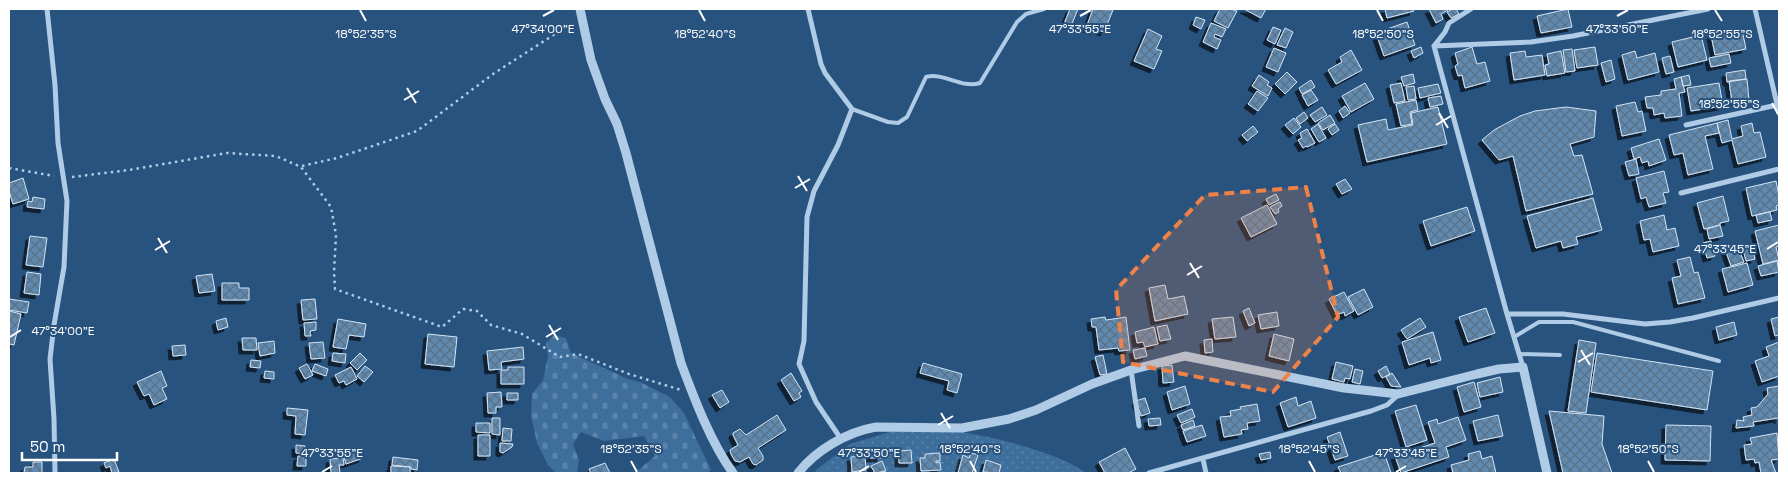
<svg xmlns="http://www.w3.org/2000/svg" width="1788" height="482" viewBox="0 0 1788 482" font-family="'Space Grotesk',sans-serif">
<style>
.grass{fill:url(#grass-dots)}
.cemetery{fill:url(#cemetery-stones)}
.building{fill:url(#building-cross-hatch);stroke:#d2e4f4;filter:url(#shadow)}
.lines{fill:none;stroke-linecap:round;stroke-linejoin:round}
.path{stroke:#afcbe5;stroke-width:2.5;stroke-dasharray:2.5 4;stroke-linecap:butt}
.service{stroke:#afcbe5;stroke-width:4}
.minor{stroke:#afcbe5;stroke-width:5}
.tertiary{stroke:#afcbe5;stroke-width:9}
.marked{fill:#ee8249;fill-opacity:0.2;stroke:#ee8249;stroke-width:4;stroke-dasharray:10 6;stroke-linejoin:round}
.ticks{fill:none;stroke:#fff;stroke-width:2}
.ticks-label{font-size:12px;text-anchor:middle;fill:#fff;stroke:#28537f;stroke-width:4;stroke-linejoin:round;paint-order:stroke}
</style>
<defs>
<pattern id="grass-dots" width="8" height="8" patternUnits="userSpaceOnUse" patternTransform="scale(1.25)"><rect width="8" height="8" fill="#3d6e9c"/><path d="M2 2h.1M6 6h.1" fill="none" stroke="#5a84ab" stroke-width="1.8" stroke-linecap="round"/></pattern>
<pattern id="cemetery-stones" width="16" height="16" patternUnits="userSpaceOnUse" patternTransform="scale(1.25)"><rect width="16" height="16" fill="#3d6e9c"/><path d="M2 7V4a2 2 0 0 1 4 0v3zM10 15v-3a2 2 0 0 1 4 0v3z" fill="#5a84ab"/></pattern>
<pattern id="building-cross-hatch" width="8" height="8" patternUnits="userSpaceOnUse" patternTransform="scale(1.25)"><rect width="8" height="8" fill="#6189af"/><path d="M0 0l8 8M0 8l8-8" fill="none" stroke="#597187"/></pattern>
<filter id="shadow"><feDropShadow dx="-4" dy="4" stdDeviation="0" flood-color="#0009"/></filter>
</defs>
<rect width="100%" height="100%" fill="#28537f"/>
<path class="grass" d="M 896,430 C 915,430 936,428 954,431 C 987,435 1061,453 1086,473 L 815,473 L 816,470 L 850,444 Z"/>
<path class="cemetery" d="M 554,335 L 566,338 L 571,353 L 628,379 L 640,382 L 670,397 L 684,413 L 711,470 L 708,473 L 635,473 L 655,456 L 644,436 L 604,441 L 581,432 L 573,444 L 579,460 L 577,473 L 556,473 L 548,465 L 537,443 L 531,416 L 532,394 L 543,380 L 548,356 L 546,343 Z"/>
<path class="building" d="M 1070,9 L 1078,9 L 1071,26 L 1064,24 Z
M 1093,9 L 1113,10 L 1104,32 L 1095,29 L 1094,31 L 1086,28 Z
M 1220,9 L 1231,9 L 1237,11 L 1228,28 L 1214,21 Z
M 1244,9 L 1266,9 L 1261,18 Z
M 1385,9 L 1413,9 L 1414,11 L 1387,18 Z
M 1429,9 L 1447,9 L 1448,10 L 1441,14 L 1443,19 L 1436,23 Z
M 1450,9 L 1456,9 L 1459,14 L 1451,18 L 1447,12 L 1451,10 Z
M 1568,9 L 1572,27 L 1541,33 L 1537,16 Z
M 1196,17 L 1205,20 L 1201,29 L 1193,25 Z
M 1407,22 L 1415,45 L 1384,56 L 1376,33 Z
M 1211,23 L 1226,29 L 1222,37 L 1215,34 L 1214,37 L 1221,40 L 1217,49 L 1203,42 Z
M 1273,27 L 1281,30 L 1275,44 L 1267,40 Z
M 1285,28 L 1293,32 L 1286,48 L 1277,45 Z
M 1148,29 L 1162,36 L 1156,49 L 1162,51 L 1154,69 L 1134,61 Z
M 1742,29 L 1746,49 L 1715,55 L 1711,35 Z
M 1701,35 L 1707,60 L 1678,67 L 1672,42 Z
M 1421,47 L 1423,53 L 1414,58 L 1411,51 Z
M 1472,47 L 1477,64 L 1485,62 L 1490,81 L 1465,88 L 1462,75 L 1458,76 L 1455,66 L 1458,64 L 1455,53 Z
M 1595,47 L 1598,65 L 1577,68 L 1574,50 Z
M 1274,48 L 1286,53 L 1278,72 L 1266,67 Z
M 1572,49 L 1575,71 L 1566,72 L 1563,50 Z
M 1351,50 L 1362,70 L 1336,84 L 1328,70 L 1342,62 L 1340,57 Z
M 1525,51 L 1526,57 L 1542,55 L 1545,75 L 1514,80 L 1510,53 Z
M 1561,51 L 1565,73 L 1547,76 L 1545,65 L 1549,64 L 1547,54 Z
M 1635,51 L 1637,58 L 1655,53 L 1659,72 L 1628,80 L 1622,55 Z
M 1729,54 L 1731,63 L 1711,67 L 1709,58 Z
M 1670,56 L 1674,72 L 1666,74 L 1662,58 Z
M 1611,60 L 1615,79 L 1606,82 L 1601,63 Z
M 1745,70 L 1746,79 L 1727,82 L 1726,73 Z
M 1287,72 L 1297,82 L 1285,94 L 1275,84 Z
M 1413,74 L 1415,83 L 1404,86 L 1401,77 Z
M 1259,75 L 1269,82 L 1267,85 L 1272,88 L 1268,96 L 1252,86 Z
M 1689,75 L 1691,85 L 1683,86 L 1681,77 Z
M 1681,77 L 1685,92 L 1679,93 L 1682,116 L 1665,118 L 1664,113 L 1654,115 L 1653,108 L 1647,108 L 1645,97 L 1661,95 L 1661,91 L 1676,89 L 1674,79 Z
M 1747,79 L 1749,100 L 1732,102 L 1729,81 Z
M 1311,80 L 1315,87 L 1302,94 L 1299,88 Z
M 1365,83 L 1374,99 L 1351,112 L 1342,96 Z
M 1401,83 L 1405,101 L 1394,103 L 1390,85 Z
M 1719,83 L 1723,106 L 1691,111 L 1687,88 Z
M 1438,84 L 1441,93 L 1420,98 L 1418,88 Z
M 1414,86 L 1416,99 L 1408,100 L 1406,87 Z
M 1311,90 L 1318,100 L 1308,106 L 1302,95 Z
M 1257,91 L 1268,98 L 1258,111 L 1248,104 Z
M 1441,96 L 1443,104 L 1430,107 L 1428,98 Z
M 1416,100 L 1418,110 L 1410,112 L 1412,124 L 1401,126 L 1396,104 Z
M 1635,102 L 1638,112 L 1642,111 L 1646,131 L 1622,136 L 1616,106 Z
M 1345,106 L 1350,113 L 1343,118 L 1339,111 Z
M 1322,107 L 1327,115 L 1315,122 L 1310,115 Z
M 1438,107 L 1447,144 L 1367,162 L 1358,125 L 1386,119 L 1388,130 L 1413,125 L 1411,113 Z
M 1566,107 L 1596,111 L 1594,137 L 1570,144 L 1574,156 L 1582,155 L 1593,194 L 1526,211 L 1513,156 L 1499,160 L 1482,140 L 1494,130 L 1520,116 L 1535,111 Z
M 1304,112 L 1308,118 L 1300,124 L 1296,118 Z
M 1330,115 L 1335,123 L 1323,130 L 1318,123 Z
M 1294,118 L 1301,127 L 1293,134 L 1285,125 Z
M 1728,120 L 1732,139 L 1743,136 L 1741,126 L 1752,123 L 1754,133 L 1760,132 L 1766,157 L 1738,164 L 1732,140 L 1722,143 L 1717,123 Z
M 1717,123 L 1719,133 L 1705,136 L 1713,169 L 1688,175 L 1683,153 L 1674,155 L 1669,135 Z
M 1318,124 L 1326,138 L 1319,142 L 1311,129 Z
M 1335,124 L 1339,130 L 1332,135 L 1328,129 Z
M 1253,126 L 1258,132 L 1247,141 L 1242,135 Z
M 1307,129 L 1315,143 L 1307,147 L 1306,146 L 1303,148 L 1298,140 L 1302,138 L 1300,133 Z
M 1659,139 L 1666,160 L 1649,166 L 1648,161 L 1642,163 L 1640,157 L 1634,159 L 1631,148 Z
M 1636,159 L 1639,174 L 1629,176 L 1625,162 Z
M 1664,171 L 1669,192 L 1663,193 L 1666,203 L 1649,207 L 1646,197 L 1641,199 L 1636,178 Z
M 23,178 L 29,199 L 13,204 L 9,191 L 9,183 Z
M 1345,179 L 1352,189 L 1342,194 L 1336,184 Z
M 1776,181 L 1779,196 L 1779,205 L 1776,206 L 1777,210 L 1752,216 L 1746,188 Z
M 1276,194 L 1279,200 L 1269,205 L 1266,199 Z
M 1723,196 L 1729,221 L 1720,223 L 1720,225 L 1704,229 L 1697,203 Z
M 33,197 L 45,199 L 44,209 L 27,207 L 28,201 L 32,202 Z
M 1593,198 L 1602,230 L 1576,237 L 1578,244 L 1563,248 L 1561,241 L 1536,248 L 1527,216 Z
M 1280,202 L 1282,206 L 1278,209 L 1279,212 L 1275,214 L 1270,207 Z
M 1267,205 L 1277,224 L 1251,237 L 1241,218 Z
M 1467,207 L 1475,231 L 1431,246 L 1423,221 Z
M 1770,212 L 1772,220 L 1758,223 L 1756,215 Z
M 1664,215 L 1667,230 L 1675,228 L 1679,246 L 1653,252 L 1650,239 L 1644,240 L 1640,221 Z
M 1720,225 L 1723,236 L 1709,239 L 1707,229 Z
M 1779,225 L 1779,246 L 1776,247 L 1779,260 L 1763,264 L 1755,231 Z
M 30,236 L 47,238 L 43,267 L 26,265 Z
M 1711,241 L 1715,256 L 1707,258 L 1703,243 Z
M 1737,245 L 1744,262 L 1731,266 L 1725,249 Z
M 1752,247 L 1755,259 L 1746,261 L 1743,249 Z
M 1690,257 L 1694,273 L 1698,272 L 1705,298 L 1678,304 L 1672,278 L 1681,276 L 1677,260 Z
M 1777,261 L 1779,272 L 1761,276 L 1758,266 Z
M 1747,263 L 1753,285 L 1728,292 L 1722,269 Z
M 27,272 L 41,274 L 39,295 L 24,293 Z
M 212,274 L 215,291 L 199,293 L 196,276 Z
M 222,283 L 239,283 L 239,288 L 249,288 L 249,300 L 222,300 Z
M 1165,285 L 1168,299 L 1184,296 L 1188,314 L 1155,321 L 1149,288 Z
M 1364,289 L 1373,307 L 1358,315 L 1348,297 Z
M 1344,292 L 1354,311 L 1345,316 L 1344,312 L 1337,315 L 1329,299 Z
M 9,299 L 29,302 L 27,313 L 9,310 Z
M 315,299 L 317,319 L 303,320 L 301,300 Z
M 1249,308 L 1255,323 L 1249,326 L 1243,311 Z
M 1486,308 L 1495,333 L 1468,342 L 1459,317 Z
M 9,311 L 21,314 L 14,345 L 9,344 Z
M 1277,312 L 1279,326 L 1261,329 L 1258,315 Z
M 1105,317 L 1106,320 L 1126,317 L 1130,350 L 1119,351 L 1118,348 L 1099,350 L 1096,327 L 1092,327 L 1091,319 Z
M 1233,317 L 1236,337 L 1215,339 L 1212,319 Z
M 1779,317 L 1779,335 L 1775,336 L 1771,319 Z
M 226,318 L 228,327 L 218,330 L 216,321 Z
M 1420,318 L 1426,327 L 1407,339 L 1401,330 Z
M 338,319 L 366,324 L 364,337 L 349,335 L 346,349 L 333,347 Z
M 316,322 L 316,330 L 310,331 L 311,336 L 305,336 L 304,323 Z
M 1734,322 L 1737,335 L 1719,340 L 1716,327 Z
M 1167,325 L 1171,339 L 1160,341 L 1157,327 Z
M 1154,327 L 1158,344 L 1145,347 L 1143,342 L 1137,343 L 1135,332 Z
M 1433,332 L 1441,360 L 1431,363 L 1430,358 L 1409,365 L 1402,342 Z
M 428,334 L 457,337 L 454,367 L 425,364 Z
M 1274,334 L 1294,339 L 1289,361 L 1269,356 Z
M 242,338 L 256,338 L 257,350 L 243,350 Z
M 1212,339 L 1213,352 L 1205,353 L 1204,340 Z
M 1579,340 L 1596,343 L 1586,413 L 1568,411 Z
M 274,341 L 275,353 L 260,356 L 258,343 Z
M 323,342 L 325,358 L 311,359 L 309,343 Z
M 1779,342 L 1779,376 L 1762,382 L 1755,361 L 1769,356 L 1766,347 Z
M 185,345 L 186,355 L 173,356 L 172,346 Z
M 523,347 L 524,359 L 501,362 L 502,369 L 489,370 L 487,351 Z
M 1145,348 L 1147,356 L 1135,359 L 1133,350 Z
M 333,353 L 346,354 L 345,363 L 332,361 Z
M 360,353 L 367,360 L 357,370 L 350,363 Z
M 1597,353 L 1713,371 L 1707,410 L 1591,392 Z
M 1103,355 L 1107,374 L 1100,375 L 1095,357 Z
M 251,360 L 261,361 L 260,368 L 250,367 Z
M 1336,362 L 1353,366 L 1350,379 L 1345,378 L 1344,382 L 1332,379 Z
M 923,363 L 962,374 L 957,393 L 947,390 L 949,381 L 920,373 Z
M 307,364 L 313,375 L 305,379 L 299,368 Z
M 315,364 L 328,369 L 326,376 L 312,371 Z
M 1172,365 L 1174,382 L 1163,383 L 1162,366 Z
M 365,366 L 373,372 L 364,382 L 357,376 Z
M 1386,366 L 1390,374 L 1382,378 L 1378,371 Z
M 351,367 L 357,379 L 346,385 L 344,381 L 339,383 L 335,375 Z
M 508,367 L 524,367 L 524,384 L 501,384 L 501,370 L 508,370 Z
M 1355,369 L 1363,371 L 1360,384 L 1352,382 Z
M 161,371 L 167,386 L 162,388 L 167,399 L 154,405 L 149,394 L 144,396 L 137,382 Z
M 265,371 L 274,372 L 274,379 L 264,378 Z
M 791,373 L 802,391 L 799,393 L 801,397 L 794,401 L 781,380 Z
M 1392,373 L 1401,387 L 1391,386 L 1386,377 Z
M 1500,377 L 1503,392 L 1480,397 L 1477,383 Z
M 1474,382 L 1481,407 L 1464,412 L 1457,387 Z
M 1185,386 L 1190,404 L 1172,410 L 1167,392 Z
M 1779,386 L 1779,420 L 1778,418 L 1753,422 L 1754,426 L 1736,428 L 1737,420 L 1744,421 L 1743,417 L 1752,415 L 1751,408 L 1757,407 L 1768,394 L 1767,388 Z
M 722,390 L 729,402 L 720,408 L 712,395 Z
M 501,392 L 502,407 L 496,407 L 496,413 L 488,413 L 487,393 Z
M 507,393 L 518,393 L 518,400 L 507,400 Z
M 1296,397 L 1298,406 L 1311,401 L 1316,418 L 1288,427 L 1280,403 Z
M 1145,398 L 1150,413 L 1141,416 L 1136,401 Z
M 1257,404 L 1260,421 L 1247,423 L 1248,429 L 1241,430 L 1242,434 L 1224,437 L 1220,417 L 1231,416 L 1230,411 L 1241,409 L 1240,407 Z
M 1416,405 L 1427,440 L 1406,447 L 1395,411 Z
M 287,408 L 308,410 L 305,435 L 295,434 L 296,416 L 287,415 Z
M 1192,409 L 1195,417 L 1181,423 L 1177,415 Z
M 1549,411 L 1604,416 L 1602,444 L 1612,473 L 1563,473 Z
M 777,415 L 786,430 L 758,448 L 763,456 L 763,460 L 756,465 L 753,464 L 749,457 L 740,462 L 735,461 L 731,454 L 730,450 L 738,445 L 733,435 L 733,433 L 740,429 L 746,435 Z
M 1498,415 L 1503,436 L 1478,441 L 1473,421 Z
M 1458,417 L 1466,440 L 1446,447 L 1449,457 L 1401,473 L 1395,456 L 1435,443 L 1428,422 L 1437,419 L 1438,424 Z
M 492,418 L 500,418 L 500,435 L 492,434 Z
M 1160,418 L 1161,425 L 1149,426 L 1148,419 Z
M 1193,420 L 1195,426 L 1183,430 L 1181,425 Z
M 476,423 L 490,423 L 490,433 L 476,432 Z
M 1202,425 L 1206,436 L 1187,442 L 1183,431 Z
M 1666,425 L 1711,426 L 1710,461 L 1665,460 Z
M 503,428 L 512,429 L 511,441 L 502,441 Z
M 1340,432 L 1348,456 L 1335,460 L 1327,437 Z
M 1777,433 L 1779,459 L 1771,460 L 1776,473 L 1761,473 L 1759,462 L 1755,463 L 1754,459 L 1746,460 L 1744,445 L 1752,444 L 1750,438 Z
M 478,435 L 490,435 L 490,456 L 478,456 Z
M 500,443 L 513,444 L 512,447 L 503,453 L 500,452 Z
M 296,445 L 305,446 L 305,454 L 296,453 Z
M 360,448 L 363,458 L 346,464 L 343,453 Z
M 1125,448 L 1136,469 L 1128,473 L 1105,473 L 1099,462 Z
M 870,449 L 880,449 L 881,458 L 870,458 Z
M 911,450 L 912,463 L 899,463 L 899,451 Z
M 1480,451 L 1482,459 L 1492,456 L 1496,473 L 1453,473 L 1451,465 L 1469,460 L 1468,454 Z
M 1270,452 L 1271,458 L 1261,460 L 1259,454 Z
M 1384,452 L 1391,473 L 1341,473 L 1338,467 Z
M 940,453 L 940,461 L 936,461 L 936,463 L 940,462 L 941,470 L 921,471 L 920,458 L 925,458 L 925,454 Z
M 971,453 L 978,455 L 972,473 L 958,473 L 963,455 L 969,458 Z
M 298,456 L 306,457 L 306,466 L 297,466 Z
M 865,456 L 866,470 L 852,472 L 851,457 Z
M 393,457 L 418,460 L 417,470 L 411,469 L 411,467 L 392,465 Z
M 343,458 L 344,465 L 339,465 L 340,473 L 331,473 L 330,459 Z
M 114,459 L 119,472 L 112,473 L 110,466 L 106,468 L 104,463 Z
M 986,460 L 1001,465 L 999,473 L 983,472 Z
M 882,461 L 886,471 L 875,473 L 871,466 Z
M 33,462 L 42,462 L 42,473 L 24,473 L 25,467 L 33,467 Z
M 605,463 L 610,473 L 591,473 L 589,469 Z
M 391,466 L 410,467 L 410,473 L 391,473 Z"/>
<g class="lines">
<path class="path" d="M 302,166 L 337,158 L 417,131 L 493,74 L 572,23
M 9,168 L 54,176
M 72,177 L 129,170 L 227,153 L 276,156 L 301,167 L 331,207 L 336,235 L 334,272 L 335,289 L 442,327 L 463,309 L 477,311 L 491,325 L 522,334 L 560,357 L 578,354 L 629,374 L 681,390"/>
<path class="service" d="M 852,109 L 888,122 L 898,123 L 907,117 L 926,77 C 944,72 961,89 980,83 L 1017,22 L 1026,14 L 1044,9
M 1514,337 L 1539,322 L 1573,322 L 1719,361
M 1519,354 L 1560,355"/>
<path class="minor" d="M 47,9 L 55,85 L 58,143 L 67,201 L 64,267 L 54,325 L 50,359 L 54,419 L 55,473
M 808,9 L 821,64 L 825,73 L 852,109 L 838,145 L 814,191 L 807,217 L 804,341 L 799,364 L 816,402 L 841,439
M 1755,9 L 1779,113
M 1434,46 L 1507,314 L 1523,367
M 1434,46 L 1531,42 L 1573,36 L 1708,9
M 1434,46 L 1445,32 L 1449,23 L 1471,9
M 1686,125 L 1777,105
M 1681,193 L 1779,169
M 1507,314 L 1563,314 L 1645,324 L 1670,322 L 1693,318 L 1779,298
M 1131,370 L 1139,426
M 1203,459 L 1206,473
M 1149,473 L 1371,411 L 1387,405 L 1398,395"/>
<path class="tertiary" d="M 580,9 L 591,60 L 605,99 L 617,124 L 626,153 L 681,363 C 694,398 711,443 733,473
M 798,473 C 816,450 847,432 876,427 L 962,428 L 1009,419 L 1036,410 L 1092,384 L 1131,370 L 1185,356 L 1344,388 L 1398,394 L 1477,374 L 1499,369 L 1523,367 L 1547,473"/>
</g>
<path class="marked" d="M 1306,187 L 1338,317 L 1273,392 L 1123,362 L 1116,290 L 1205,195 Z"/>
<path class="ticks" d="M 360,10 L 366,21M 699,10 L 705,21M 1377,10 L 1383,21M 1715,10 L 1722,21M 543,16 L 554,10M 1080,16 L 1091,10M 1617,16 L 1628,10M 407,88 L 416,103M 404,100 L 419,91M 1772,103 L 1778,114M 1439,113 L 1448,128M 1436,125 L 1451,116M 798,176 L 807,191M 795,188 L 810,179M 158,238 L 167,253M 1767,249 L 1778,242M 155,250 L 170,241M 1190,263 L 1199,278M 1187,275 L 1202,266M 549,325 L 558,340M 10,337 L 21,330M 546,337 L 561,328M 1581,350 L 1590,365M 1578,362 L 1593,353M 941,413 L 950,428M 938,425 L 953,416M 631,461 L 637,472M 970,461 L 976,472M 1309,461 L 1315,472M 1648,461 L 1654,472M 322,472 L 332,466M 859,472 L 869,466M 1396,472 L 1406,466"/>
<g class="ticks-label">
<text x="543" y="33">47°34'00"E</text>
<text x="1080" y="33">47°33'55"E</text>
<text x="1617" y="33">47°33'50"E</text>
<text x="1722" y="38">18°52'55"S</text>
<text x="366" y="38">18°52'35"S</text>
<text x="705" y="38">18°52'40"S</text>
<text x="1383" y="38">18°52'50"S</text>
<text x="1729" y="108">18°52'55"S</text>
<text x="1725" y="253">47°33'45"E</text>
<text x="63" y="335">47°34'00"E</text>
<text x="631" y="453">18°52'35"S</text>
<text x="970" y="453">18°52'40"S</text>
<text x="1309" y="453">18°52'45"S</text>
<text x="1648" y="453">18°52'50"S</text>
<text x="332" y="457">47°33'55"E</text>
<text x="869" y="457">47°33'50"E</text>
<text x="1406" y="457">47°33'45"E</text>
</g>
<rect width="1788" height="482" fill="none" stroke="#ffffff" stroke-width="20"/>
<path d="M22 452v8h95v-8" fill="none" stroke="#ffffff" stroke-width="2.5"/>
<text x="30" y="452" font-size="15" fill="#ffffff" stroke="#28537f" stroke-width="4" paint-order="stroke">50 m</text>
</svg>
